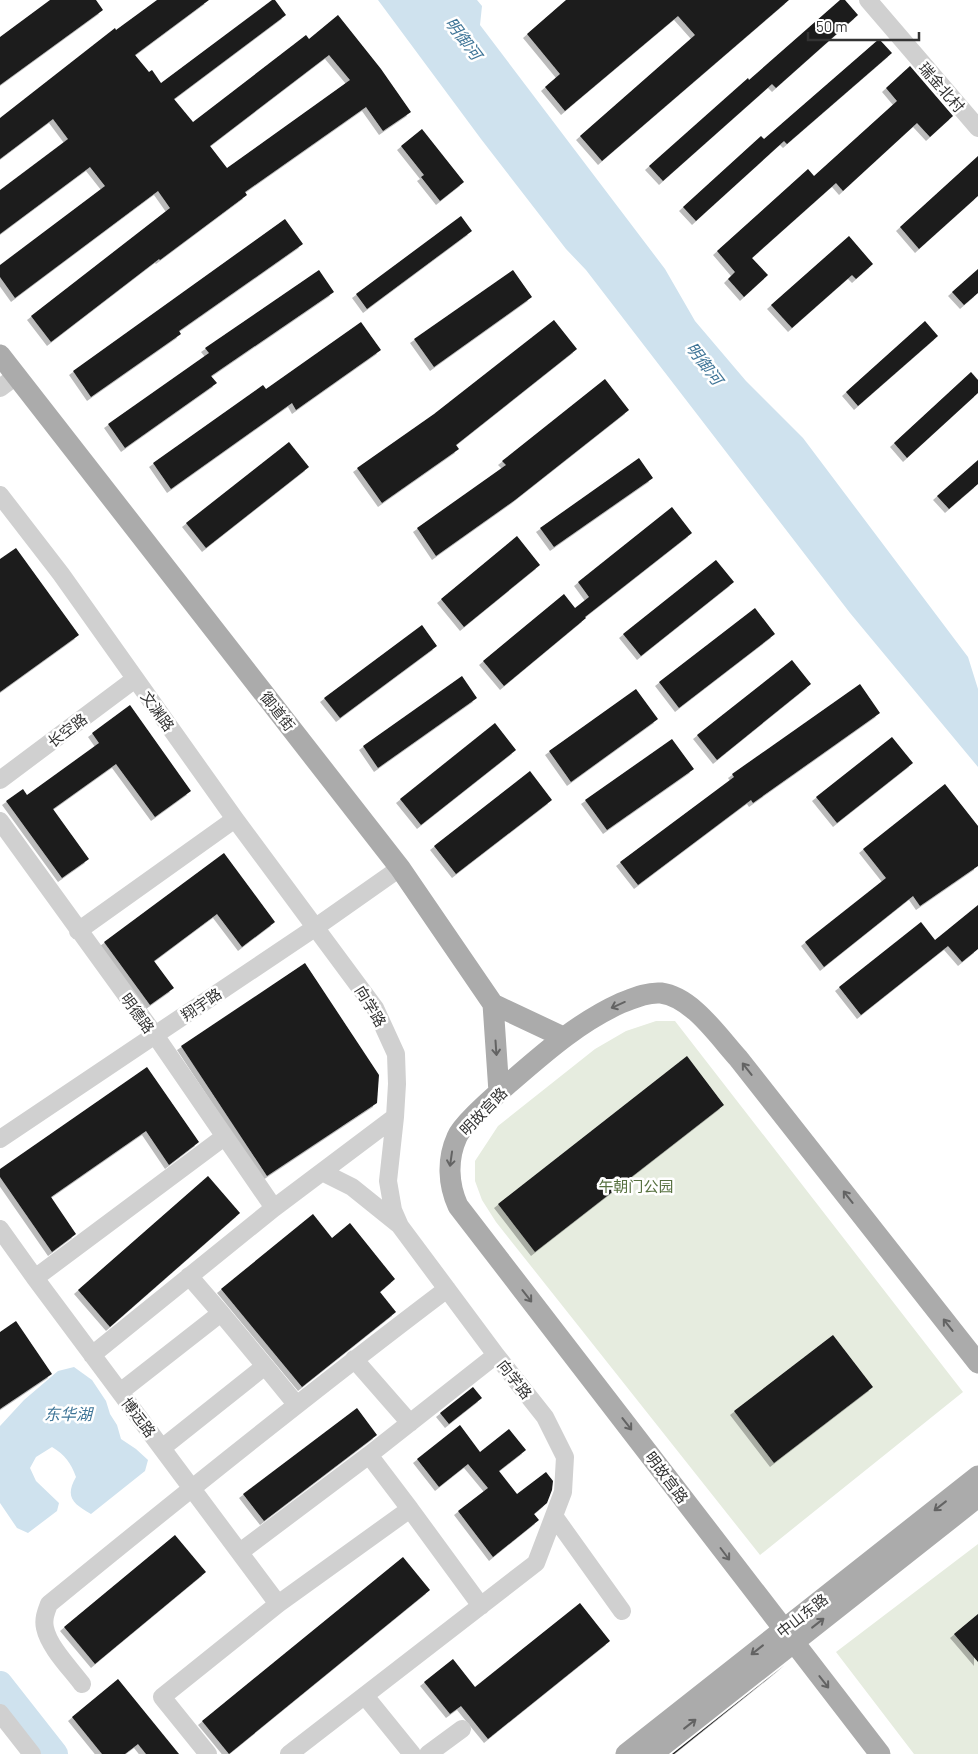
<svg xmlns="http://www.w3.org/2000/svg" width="978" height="1754" viewBox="0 0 978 1754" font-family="Barlow,'Noto Sans SC',sans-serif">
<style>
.green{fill:#e6ecdf}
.water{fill:#cfe2ee}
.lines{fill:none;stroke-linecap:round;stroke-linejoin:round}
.river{stroke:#cfe2ee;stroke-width:26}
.building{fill:#1a1a1a;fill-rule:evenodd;filter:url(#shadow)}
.minor{stroke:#d0d0d0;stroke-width:18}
.major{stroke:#ababab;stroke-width:21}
.oneway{stroke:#636363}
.labels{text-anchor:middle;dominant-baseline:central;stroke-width:5;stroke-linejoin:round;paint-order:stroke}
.street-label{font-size:15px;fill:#333;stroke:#fff}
.park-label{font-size:15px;fill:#56703f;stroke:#fff}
.water-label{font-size:16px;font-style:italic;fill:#3f7597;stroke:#fff}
</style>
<defs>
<filter id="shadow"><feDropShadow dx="-4" dy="4" stdDeviation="0" flood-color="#0004"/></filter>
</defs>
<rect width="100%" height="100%" fill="#fff"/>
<path class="green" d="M 656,1021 L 675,1021 L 963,1392 L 760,1555 L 496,1222 L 482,1200 L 475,1181 L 475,1161 L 498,1126 L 595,1049 L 626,1031 Z
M 978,1544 L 978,1754 L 914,1754 L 836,1652 Z"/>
<path class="water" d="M 378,0 L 477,0 L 482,6 L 480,25 L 665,269 L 695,321 L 746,381 L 803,438 L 968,657 L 978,689 L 978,767 L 850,613 L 586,270 L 566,249 L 481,139 Z
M 74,1367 L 92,1380 L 106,1401 L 110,1414 L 117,1425 L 121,1439 L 136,1449 L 148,1460 L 145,1471 L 91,1514 C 74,1504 64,1498 76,1477 C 71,1463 65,1455 52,1447 L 36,1457 L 30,1468 L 36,1481 L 59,1503 L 57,1511 L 28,1533 L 17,1528 L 0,1503 L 0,1426 L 24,1400 L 58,1371 Z
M 0,1688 L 54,1754 L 31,1754 L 0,1715 Z"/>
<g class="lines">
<path class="river" d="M 0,1684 L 55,1754"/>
</g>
<path class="building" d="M 50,0 L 96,0 L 103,10 L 0,85 L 0,37 Z
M 157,0 L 209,0 L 135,55 L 149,72 L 152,70 L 161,83 L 272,0 L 275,0 L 286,15 L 174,99 L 193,122 L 306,35 L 309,39 L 338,15 L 381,69 L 411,112 L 383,131 L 366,107 L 245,192 L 247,195 L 160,260 L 159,259 L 51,342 L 31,316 L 170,208 L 158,191 L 15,298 L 0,277 L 0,265 L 105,186 L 90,167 L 0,234 L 0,190 L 68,139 L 53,119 L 0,159 L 0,118 L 115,28 L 116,30 ZM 329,55 L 350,80 L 227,168 L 210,146 Z
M 566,0 L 789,0 L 602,161 L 580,136 L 695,35 L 678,16 L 565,111 L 545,87 L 560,74 L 527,34 Z
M 840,0 L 845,0 L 858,15 L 776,88 L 772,84 L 663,181 L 649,166 L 748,78 L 749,80 Z
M 879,39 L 892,53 L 787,144 L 784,141 L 696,221 L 683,207 L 761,136 L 764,139 Z
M 910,66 L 953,116 L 930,137 L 917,123 L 843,191 L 836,183 L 752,258 L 768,275 L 744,297 L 728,279 L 735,272 L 717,251 L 808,169 L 814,176 L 897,101 L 886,88 Z
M 422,129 L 464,182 L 440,201 L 421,177 L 424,175 L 401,146 Z
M 978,156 L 978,196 L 919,249 L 900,227 Z
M 461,216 L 472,231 L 367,309 L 356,294 Z
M 285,219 L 303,244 L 179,331 L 181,334 L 91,397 L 73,371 Z
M 849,236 L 873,264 L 856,279 L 852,275 L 792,328 L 771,305 Z
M 978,269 L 978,293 L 964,305 L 952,292 Z
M 319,270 L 334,292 L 211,376 L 217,383 L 125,448 L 108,424 L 209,353 L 205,348 Z
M 513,270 L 532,297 L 434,367 L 414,339 Z
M 554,320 L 577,349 L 456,445 L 459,449 L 382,503 L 357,468 L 434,414 Z
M 925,321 L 938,336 L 858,406 L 846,392 Z
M 361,322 L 381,350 L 296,410 L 292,403 L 171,489 L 153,463 L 263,385 L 266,389 Z
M 971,372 L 978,380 L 978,393 L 907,458 L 894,443 Z
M 605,379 L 629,410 L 515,500 L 436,556 L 417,528 L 506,465 L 502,461 Z
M 289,442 L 309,467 L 206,548 L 186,523 Z
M 639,458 L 653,478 L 554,547 L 540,528 Z
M 978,460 L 978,484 L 949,509 L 937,496 Z
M 672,507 L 692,533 L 585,617 L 586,618 L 504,686 L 483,661 L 564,594 L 575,608 L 589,597 L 578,582 Z
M 517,536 L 540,565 L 464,627 L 441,599 Z
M 16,548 L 79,635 L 0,692 L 0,559 Z
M 716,560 L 734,582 L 641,656 L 623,634 Z
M 755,608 L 775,634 L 679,708 L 659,682 Z
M 422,625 L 437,646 L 340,718 L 324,698 Z
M 792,660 L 811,684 L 717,760 L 697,735 Z
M 462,676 L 477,698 L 378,768 L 363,746 Z
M 860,684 L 880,713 L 753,803 L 751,800 L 638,885 L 620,862 L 734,777 L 732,774 Z
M 636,689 L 658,719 L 571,782 L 549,751 Z
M 130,705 L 191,791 L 155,817 L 116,764 L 53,809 L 89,859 L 62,878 L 6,801 L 23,789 L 27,795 L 99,743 L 92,733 Z
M 495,723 L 516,750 L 421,825 L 400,799 Z
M 892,737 L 913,763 L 837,823 L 816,797 Z
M 672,739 L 694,769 L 607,830 L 585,800 Z
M 530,771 L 552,800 L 456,874 L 434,846 Z
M 945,784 L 978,826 L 978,866 L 920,906 L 913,896 L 824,967 L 805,942 L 886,878 L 863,849 Z
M 224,853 L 275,922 L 242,947 L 217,914 L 154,961 L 174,988 L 150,1005 L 104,942 Z
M 978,905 L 978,949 L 962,962 L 948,946 L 861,1015 L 839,987 L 921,922 L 935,940 Z
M 305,963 L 379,1075 L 377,1103 L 267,1176 L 181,1046 Z
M 687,1056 L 724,1105 L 535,1252 L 498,1204 Z
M 147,1067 L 199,1142 L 169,1165 L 146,1131 L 51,1197 L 76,1234 L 52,1252 L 0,1177 L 0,1169 Z
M 208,1176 L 240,1213 L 110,1327 L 78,1290 Z
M 313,1214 L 332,1238 L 350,1223 L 395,1279 L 380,1292 L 396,1312 L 302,1387 L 221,1289 Z
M 16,1321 L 52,1374 L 0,1409 L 0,1332 Z
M 833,1335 L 873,1387 L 774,1463 L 734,1411 Z
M 473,1387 L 482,1398 L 449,1424 L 440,1413 Z
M 357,1408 L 377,1435 L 264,1521 L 243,1494 Z
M 460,1425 L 480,1452 L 509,1429 L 526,1450 L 499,1471 L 517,1494 L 546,1472 L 553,1481 L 552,1490 L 547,1503 L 534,1514 L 539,1520 L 493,1557 L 458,1511 L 488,1488 L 468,1464 L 439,1487 L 417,1459 Z
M 175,1535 L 206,1572 L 95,1664 L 64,1627 Z
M 403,1557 L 430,1590 L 229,1754 L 202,1721 Z
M 580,1603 L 610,1641 L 488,1739 L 461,1706 L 450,1714 L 424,1682 L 453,1659 L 475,1687 Z
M 978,1614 L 978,1662 L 954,1634 Z
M 785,1665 L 674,1754 L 672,1754 Z
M 118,1679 L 179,1754 L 146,1754 L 138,1744 L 125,1754 L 102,1754 L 72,1717 Z"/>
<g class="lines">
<path class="minor" d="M 868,0 L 978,128
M 0,388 L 16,376
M 0,495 L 61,574 L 235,819 L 375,1008 L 396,1054 L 397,1084 L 395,1117 L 388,1181 L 393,1210 L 400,1226 L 496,1355 L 545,1417 L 565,1457 L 563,1492 L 536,1563 L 289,1754
M 0,780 L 135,679
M 0,821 L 155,1035 L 274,1208
M 78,931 L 235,819
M 0,1139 L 316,927 L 400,868
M 322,1172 L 352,1187 L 398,1224
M 0,1229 L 35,1278 L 278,1604
M 189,1276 L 221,1313
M 35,1278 L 224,1137
M 92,1355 L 274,1208 L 395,1117
M 354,1359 L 410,1423
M 265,1366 L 296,1404
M 120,1392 L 221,1313 L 265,1366 L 162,1448
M 369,1455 L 410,1509
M 554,1516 L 622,1611
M 240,1552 L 369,1455 L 496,1355
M 82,1684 C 70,1668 49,1647 45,1628 C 43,1619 46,1612 49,1604 C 180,1497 312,1391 447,1289
M 365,1696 L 412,1754
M 0,1713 L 32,1754
M 208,1754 L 162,1697 L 278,1604 L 410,1509 L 481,1606
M 428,1754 L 462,1729"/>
<path class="major" d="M 0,355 L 400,868 L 493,1004 L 499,1092
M 493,1004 L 563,1037
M 626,1754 L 978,1476
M 652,1754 L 978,1497
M 880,1754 L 458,1206 C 448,1184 447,1159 457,1137 C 463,1123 495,1096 507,1085 C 543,1054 577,1023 621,1003 C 634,998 647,992 661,993 C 692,997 718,1036 738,1058 L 978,1363"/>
</g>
<defs><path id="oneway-shaft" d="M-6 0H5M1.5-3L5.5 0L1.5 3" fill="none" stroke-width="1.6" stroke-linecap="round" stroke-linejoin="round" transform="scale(1.25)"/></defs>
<g class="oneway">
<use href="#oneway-shaft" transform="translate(618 1005) rotate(156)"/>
<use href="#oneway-shaft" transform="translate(496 1048) rotate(86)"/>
<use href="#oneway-shaft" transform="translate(747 1069) rotate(-128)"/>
<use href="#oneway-shaft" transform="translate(451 1159) rotate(98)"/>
<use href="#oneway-shaft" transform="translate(848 1197) rotate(-128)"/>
<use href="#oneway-shaft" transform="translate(527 1296) rotate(52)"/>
<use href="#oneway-shaft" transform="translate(948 1325) rotate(-128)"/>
<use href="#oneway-shaft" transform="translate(627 1424) rotate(52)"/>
<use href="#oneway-shaft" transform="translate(940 1506) rotate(142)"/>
<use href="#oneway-shaft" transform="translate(725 1554) rotate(53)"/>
<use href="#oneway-shaft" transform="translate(818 1623) rotate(-38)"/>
<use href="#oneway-shaft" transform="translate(757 1650) rotate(142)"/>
<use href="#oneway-shaft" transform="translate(824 1682) rotate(52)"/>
<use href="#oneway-shaft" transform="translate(690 1724) rotate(-38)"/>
</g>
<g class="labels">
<g class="street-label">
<text transform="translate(942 87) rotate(49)">瑞金北村</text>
<text transform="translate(158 711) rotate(54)">文渊路</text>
<text transform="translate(278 711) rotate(52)">御道街</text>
<text transform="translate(67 730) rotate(-37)">长空路</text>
<text transform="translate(201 1004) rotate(-34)">翔宇路</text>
<text transform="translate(371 1006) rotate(59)">向学路</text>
<text transform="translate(138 1013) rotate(54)">明德路</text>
<text transform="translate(483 1111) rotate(-46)">明故宫路</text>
<text transform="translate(515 1379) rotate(52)">向学路</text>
<text transform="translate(139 1417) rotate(53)">博远路</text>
<text transform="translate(667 1477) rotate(53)">明故宫路</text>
<text transform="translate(802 1615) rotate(-38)">中山东路</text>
</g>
<g class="park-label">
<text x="636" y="1186">午朝门公园</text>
</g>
<g class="water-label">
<text transform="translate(464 38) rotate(53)">明御河</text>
<text transform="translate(705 363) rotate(53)">明御河</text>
<text x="68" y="1413">东华湖</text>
</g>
</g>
<path d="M808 32v8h111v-8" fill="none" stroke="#333333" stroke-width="2.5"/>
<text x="816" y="32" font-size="15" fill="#333333" stroke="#ffffff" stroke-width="4" paint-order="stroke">50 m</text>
</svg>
